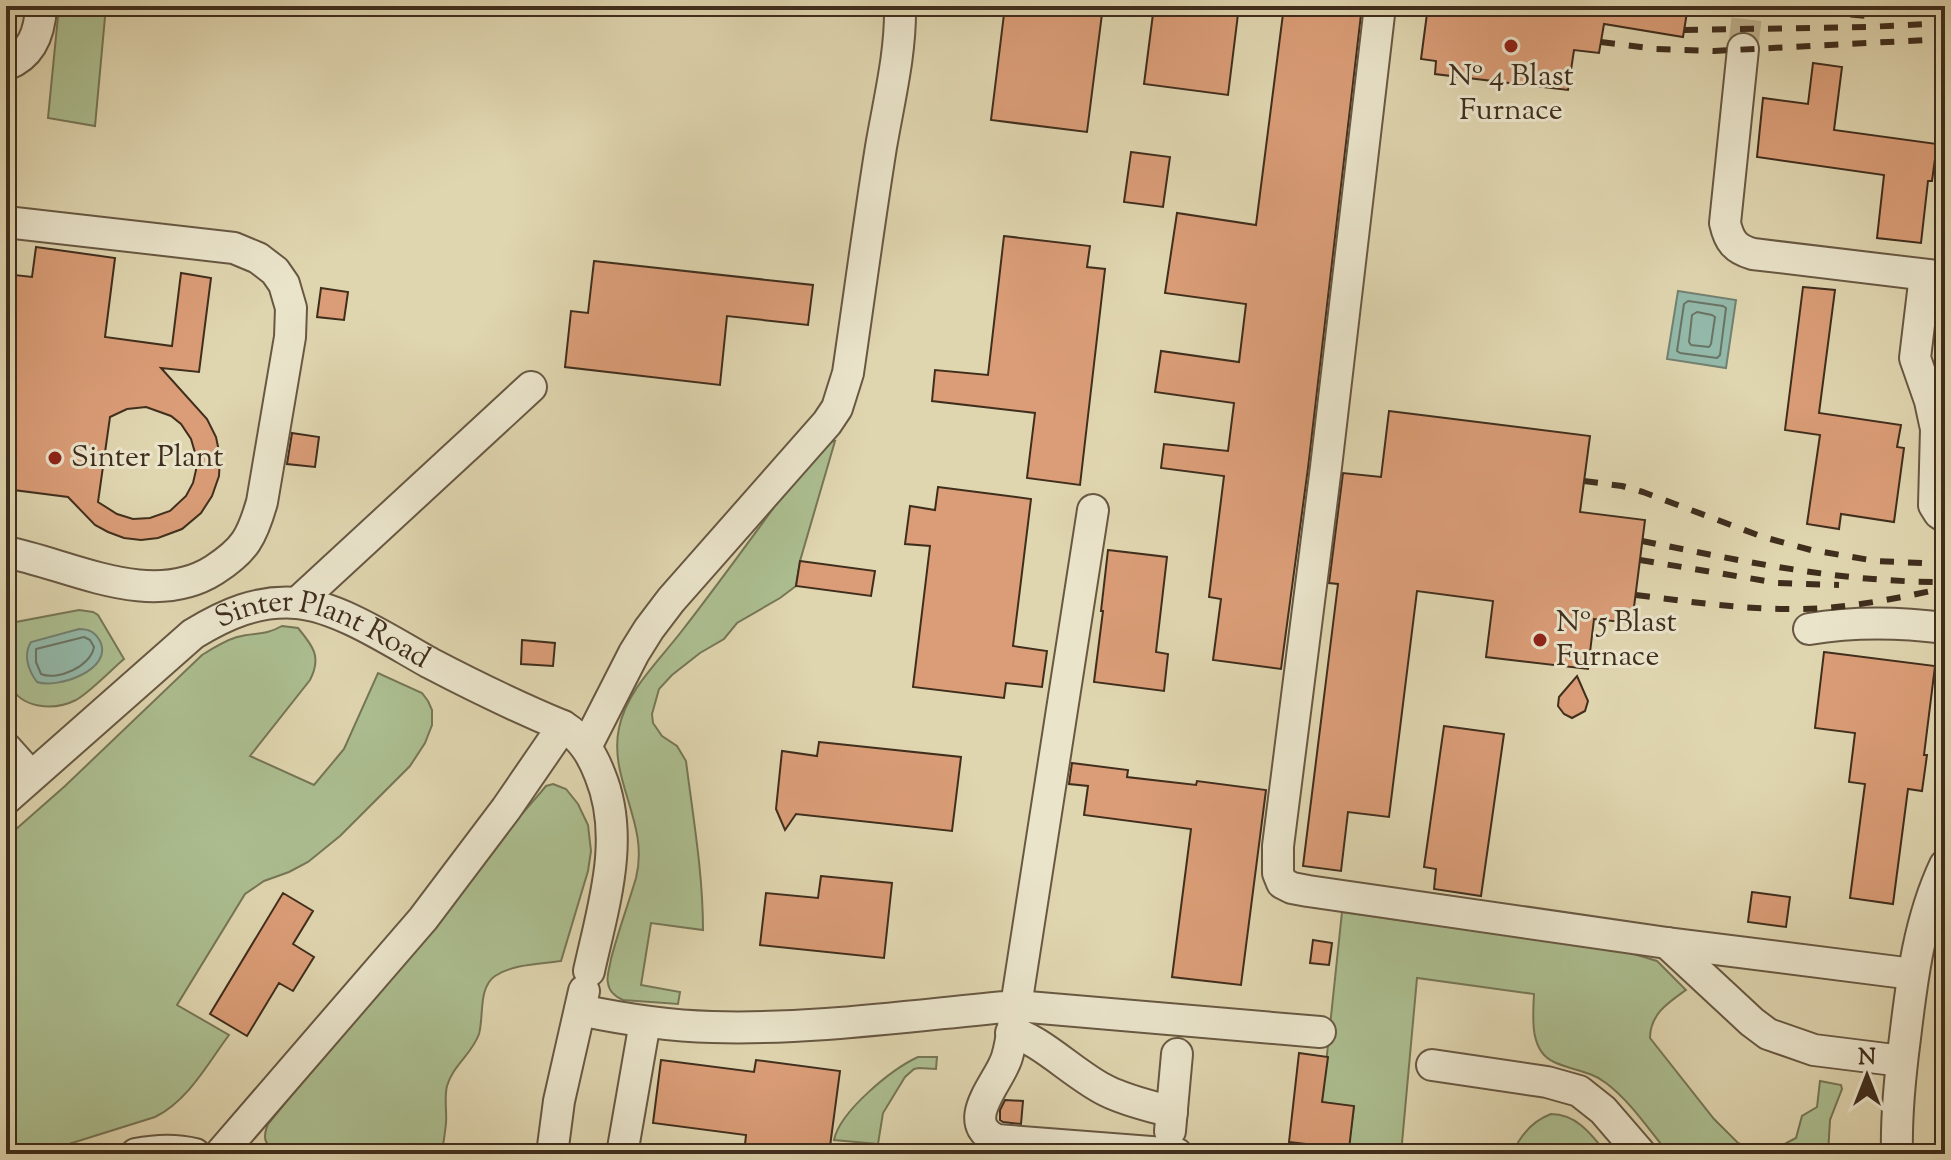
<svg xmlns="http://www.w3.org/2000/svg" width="1951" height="1160" viewBox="0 0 1951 1160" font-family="'Sorts Mill Goudy',serif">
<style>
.green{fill:#acbe90;stroke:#767656;stroke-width:2}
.water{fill:#93b9aa;stroke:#728172;stroke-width:2}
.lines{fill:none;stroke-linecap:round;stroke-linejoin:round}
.shore{stroke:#6a7464;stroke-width:2}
.building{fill:#da9d77;stroke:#402e1d;stroke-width:2;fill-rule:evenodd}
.minor-tunnel{stroke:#bfb492;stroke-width:30;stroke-dasharray:30 15;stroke-linecap:butt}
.minor-casing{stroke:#685842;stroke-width:34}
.minor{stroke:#eae4cb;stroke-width:30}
.rail{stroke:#402e1d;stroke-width:6;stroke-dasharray:14 14;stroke-linecap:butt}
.poi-dot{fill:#8f2418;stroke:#eae4cb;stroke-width:3}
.labels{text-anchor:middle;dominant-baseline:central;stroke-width:6;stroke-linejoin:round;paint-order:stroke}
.poi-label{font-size:30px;fill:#402e1d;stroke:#eae4cb;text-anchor:start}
.street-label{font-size:30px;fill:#402e1d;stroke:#eae4cb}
</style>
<rect width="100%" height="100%" fill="#dfd5af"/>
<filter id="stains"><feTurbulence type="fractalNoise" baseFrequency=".0025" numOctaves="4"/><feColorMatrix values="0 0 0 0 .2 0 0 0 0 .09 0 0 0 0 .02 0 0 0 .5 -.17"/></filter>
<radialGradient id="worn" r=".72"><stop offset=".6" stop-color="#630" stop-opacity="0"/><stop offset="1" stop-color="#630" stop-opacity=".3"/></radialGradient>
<path class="green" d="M 59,6 L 106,6 L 95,126 L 48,118 Z
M 835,441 L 800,561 L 796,586 L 780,598 L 737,623 L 724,639 L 700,653 L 672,675 L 659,689 L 652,714 L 653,723 L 662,736 L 677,746 L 686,761 C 693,817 703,873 703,930 L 651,923 L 641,985 L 680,992 L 678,1004 L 623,1000 C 616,997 609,992 608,983 C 606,976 610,967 611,959 C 618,932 628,905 636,878 C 650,823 608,780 619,728 C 627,690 658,662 681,632 C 727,573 771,511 815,451 L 827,442 Z
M 79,610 L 93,612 L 98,615 L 124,659 C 111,670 90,692 76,700 C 54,711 20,709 10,684 C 4,668 6,650 6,633 L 16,622 Z
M 282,626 L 298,628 C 313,646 322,657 310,680 L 250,756 L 314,785 L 344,749 L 378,673 L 422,693 L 428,701 L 432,710 L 432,725 L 425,743 L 410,766 L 340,836 L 308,862 L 289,872 L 264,881 L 245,894 L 177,1005 L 229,1035 C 208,1063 188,1101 155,1117 L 37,1154 L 6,1154 L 6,838 L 65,786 L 202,655 C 213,648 224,641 237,637 C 256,632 264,636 282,626 Z
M 553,784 L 566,789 L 578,804 L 588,825 L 591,851 L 588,871 L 561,961 C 540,964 513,964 495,976 C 478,988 484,1016 479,1034 C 472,1054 453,1065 447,1086 C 444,1098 447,1111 446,1123 C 445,1134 443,1144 442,1154 L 281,1154 C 266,1145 261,1141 268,1124 L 488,853 L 541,792 L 546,786 Z
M 1342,912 L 1627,952 L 1657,961 L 1686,990 C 1669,1002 1650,1014 1650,1038 L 1714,1119 L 1738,1143 L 1756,1150 L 1766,1150 L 1777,1148 L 1796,1138 L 1802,1116 L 1817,1107 L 1820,1081 L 1841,1085 L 1842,1089 L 1830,1120 L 1828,1154 L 1669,1154 C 1649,1130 1631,1102 1606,1083 C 1591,1071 1571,1070 1554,1062 C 1529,1051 1533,1016 1534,994 L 1417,978 L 1401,1154 L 1321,1154 L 1318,1148 L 1348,1151 L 1354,1107 L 1322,1102 Z
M 918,1057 L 937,1057 L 936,1069 L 919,1068 L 914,1069 L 905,1077 L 883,1113 L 878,1144 L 834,1140 C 840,1111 892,1069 918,1057 Z
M 1551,1114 C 1577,1114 1592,1135 1607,1154 L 1512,1154 C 1520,1136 1532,1121 1551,1114 Z"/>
<path class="water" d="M 1678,291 L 1736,300 L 1726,368 L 1667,359 Z
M 79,629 C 89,629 95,632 100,641 C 114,670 57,689 37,682 C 28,670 23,655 31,642 Z"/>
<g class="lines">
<path class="shore" d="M 1688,301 L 1723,306 L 1726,308 L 1720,355 L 1717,358 L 1680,353 L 1677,351 L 1684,304 Z
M 1697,312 L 1712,315 L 1715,317 L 1711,344 L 1709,347 L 1691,345 L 1689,342 L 1692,315 Z
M 84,637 L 90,640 L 94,647 C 91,666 58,681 41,674 L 36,662 L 36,649 Z"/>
</g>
<path class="building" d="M 1005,6 L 1103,6 L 1087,132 L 991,120 Z
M 1154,6 L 1239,6 L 1228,95 L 1144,84 Z
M 1284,6 L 1362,6 L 1308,468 L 1281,669 L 1213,660 L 1221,599 L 1209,597 L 1224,476 L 1161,468 L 1164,444 L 1228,451 L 1234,403 L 1155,392 L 1161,351 L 1239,362 L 1246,304 L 1165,293 L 1177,213 L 1256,225 Z
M 1428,6 L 1688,6 L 1683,37 L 1604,24 L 1599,53 L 1574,50 L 1568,90 L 1435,74 L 1436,61 L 1421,59 Z
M 1813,63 L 1842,67 L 1834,130 L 1937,144 L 1932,181 L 1928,181 L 1921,243 L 1877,238 L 1884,175 L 1757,157 L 1763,98 L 1808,104 Z
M 1131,152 L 1170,157 L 1163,207 L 1124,202 Z
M 1004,236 L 1090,246 L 1087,267 L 1105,269 L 1080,485 L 1027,478 L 1035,413 L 932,401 L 935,370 L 988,375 Z
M 36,247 L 115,258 L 105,337 L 172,346 L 181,273 L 211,278 L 199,372 L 161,368 L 207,419 L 216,437 L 220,456 L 219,476 L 212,496 L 201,513 L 182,529 L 158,538 L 141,540 L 124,538 L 108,532 L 95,525 L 68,497 L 6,489 L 6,274 L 32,277 ZM 146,407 L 171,416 L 181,424 L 191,439 L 196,456 L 196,470 L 193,483 L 186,496 L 170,511 L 150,518 L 133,519 L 117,514 L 98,502 L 110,417 L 127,409 Z
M 594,261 L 813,285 L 808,325 L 727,316 L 720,385 L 565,367 L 571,311 L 588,313 Z
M 1803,287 L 1835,290 L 1819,413 L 1901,425 L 1897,447 L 1904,448 L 1894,522 L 1841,514 L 1839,529 L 1807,524 L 1820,435 L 1785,430 Z
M 321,288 L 348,292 L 344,320 L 317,317 Z
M 1389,411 L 1590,436 L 1580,512 L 1645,520 L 1632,623 L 1594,619 L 1588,669 L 1486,657 L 1493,601 L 1417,591 L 1389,817 L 1348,812 L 1341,871 L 1303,866 L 1338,584 L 1329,583 L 1343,473 L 1381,477 Z
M 292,433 L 319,437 L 315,467 L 287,464 Z
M 938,487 L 1031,499 L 1013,646 L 1047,651 L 1042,687 L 1006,683 L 1004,698 L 913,687 L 930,546 L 905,544 L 910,506 L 935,510 Z
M 1108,550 L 1167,557 L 1156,652 L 1168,654 L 1164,691 L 1094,682 L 1103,611 L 1101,611 Z
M 800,561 L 875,571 L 871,596 L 796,586 Z
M 522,640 L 555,643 L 553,666 L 521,664 Z
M 1824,652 L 1935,666 L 1924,755 L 1927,755 L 1922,791 L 1908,789 L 1893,904 L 1850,898 L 1865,784 L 1849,782 L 1855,733 L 1815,728 Z
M 1577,676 L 1588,701 L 1585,711 L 1572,718 L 1564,714 L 1558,706 L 1559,697 Z
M 1444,726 L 1504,734 L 1481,896 L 1434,889 L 1436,869 L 1424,867 Z
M 819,742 L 961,757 L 952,831 L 796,814 L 785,830 L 776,809 L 782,751 L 817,756 Z
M 1072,763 L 1128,770 L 1127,777 L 1196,785 L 1197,781 L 1266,790 L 1241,985 L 1172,977 L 1191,829 L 1084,815 L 1088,786 L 1069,784 Z
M 821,876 L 892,883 L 884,958 L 760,945 L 766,893 L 818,898 Z
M 1752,892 L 1790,897 L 1786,927 L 1748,922 Z
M 283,893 L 313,911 L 293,944 L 314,957 L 293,991 L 279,983 L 247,1036 L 210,1014 Z
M 1313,940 L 1332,943 L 1329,965 L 1310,963 Z
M 1299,1053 L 1328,1057 L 1322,1102 L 1354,1106 L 1349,1149 L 1289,1142 Z
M 661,1060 L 754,1072 L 756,1060 L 840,1071 L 829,1154 L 744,1154 L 746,1135 L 653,1123 Z
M 1005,1100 L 1023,1101 L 1021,1124 L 1003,1122 L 1000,1120 L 1000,1110 Z"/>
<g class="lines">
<path class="minor-tunnel" d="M 1743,49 L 1748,6"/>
<defs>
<g id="minor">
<path d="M 1380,6 L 1326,467 L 1278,846 L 1278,873 L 1282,883 L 1292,888 L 1308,891 L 1667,943 L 1913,974"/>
<path d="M 1743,49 L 1725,223 C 1729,241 1735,249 1753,254 L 1945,277"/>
<path d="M 6,65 C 32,55 40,32 41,6"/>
<path d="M 6,222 L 234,248 L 258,258 L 275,271 L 284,284 L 291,308 L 290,337 L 262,502 C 252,537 245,550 214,570 C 151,610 71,565 6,552"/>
<path d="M 1925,275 L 1915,358 L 1930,401 L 1936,429 L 1934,505 L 1939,513 L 1945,517"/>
<path d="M 297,603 L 531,387"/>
<path d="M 1809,629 C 1855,621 1899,622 1945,628"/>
<path d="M 586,747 L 634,653 L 649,629 L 671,600 L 827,423 L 837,408 L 848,373 C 859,298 869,222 881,147 C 889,100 901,53 900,6"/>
<path d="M 6,748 L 31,776"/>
<path id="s1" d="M 6,799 L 193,634 C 226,614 257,600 297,603 C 340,607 392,642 430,663 C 474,686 517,707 563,726 C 582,738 592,754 600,775 C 626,838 603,907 589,971"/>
<path d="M 1667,943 L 1752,1022 L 1768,1034 L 1814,1050 L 1902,1061"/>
<path d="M 580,1010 C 623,1019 668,1026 712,1027 C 813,1030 915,1015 1016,1006 L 1093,510"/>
<path d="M 1011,1033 C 1037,1036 1078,1078 1107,1091 C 1127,1101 1150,1106 1172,1112"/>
<path d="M 1432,1065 L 1547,1082 L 1579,1091 L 1603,1110 L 1641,1154"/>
<path d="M 1170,1131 L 1177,1054"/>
<path d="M 136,1154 C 156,1150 175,1149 195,1154"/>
<path d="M 220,1154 L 423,919 L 506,809 L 563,726"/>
<path d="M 552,1154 L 559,1101 L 584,991"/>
<path d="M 622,1154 L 645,1022"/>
<path d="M 1177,1154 L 997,1140 C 957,1122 1000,1082 1007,1057 C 1012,1041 1013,1023 1016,1006 L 1320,1032"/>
<path d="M 1897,1154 C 1896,1116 1900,1076 1905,1038 C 1912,979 1919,920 1945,865"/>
</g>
</defs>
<use href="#minor" class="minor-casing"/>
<use href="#minor" class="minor"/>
<path class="rail" d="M 1767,6 L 1876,17
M 1684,30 L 1868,27 L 1945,23
M 1601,42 L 1656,49 L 1714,51 L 1945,39
M 1584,481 L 1622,486 L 1643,492 L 1763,537 L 1811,550 L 1876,561 L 1945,564
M 1642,541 C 1741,561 1840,582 1941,582
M 1640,560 L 1778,583 L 1839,585
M 1636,595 C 1691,602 1747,610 1803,609 C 1850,608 1899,598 1945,588"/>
</g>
<g class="poi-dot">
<circle cx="1511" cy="46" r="8"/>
<circle cx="55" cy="458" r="8"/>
<circle cx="1540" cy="640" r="8"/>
</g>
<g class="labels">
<g class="poi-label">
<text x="1511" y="77" text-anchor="middle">Nº 4 Blast<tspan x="1511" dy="34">Furnace</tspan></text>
<text x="71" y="458">Sinter Plant</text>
<text x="1556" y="623">Nº 5 Blast<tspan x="1556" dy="34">Furnace</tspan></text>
</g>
<g class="street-label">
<text stroke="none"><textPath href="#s1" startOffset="390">Sinter Plant Road</textPath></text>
</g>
</g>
<rect width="1951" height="1160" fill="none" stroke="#dfd5af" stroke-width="32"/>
<rect x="8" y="8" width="1935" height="1144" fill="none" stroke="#402e1d" stroke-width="4"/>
<rect x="16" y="16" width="1919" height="1128" fill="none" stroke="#402e1d" stroke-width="2"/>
<g transform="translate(1867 1076)" stroke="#eae4cb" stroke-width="6" paint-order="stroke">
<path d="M0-6L14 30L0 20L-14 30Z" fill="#402e1d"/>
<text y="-12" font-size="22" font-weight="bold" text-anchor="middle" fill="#402e1d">N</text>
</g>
<rect width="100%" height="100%" filter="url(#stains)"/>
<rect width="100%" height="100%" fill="url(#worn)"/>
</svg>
